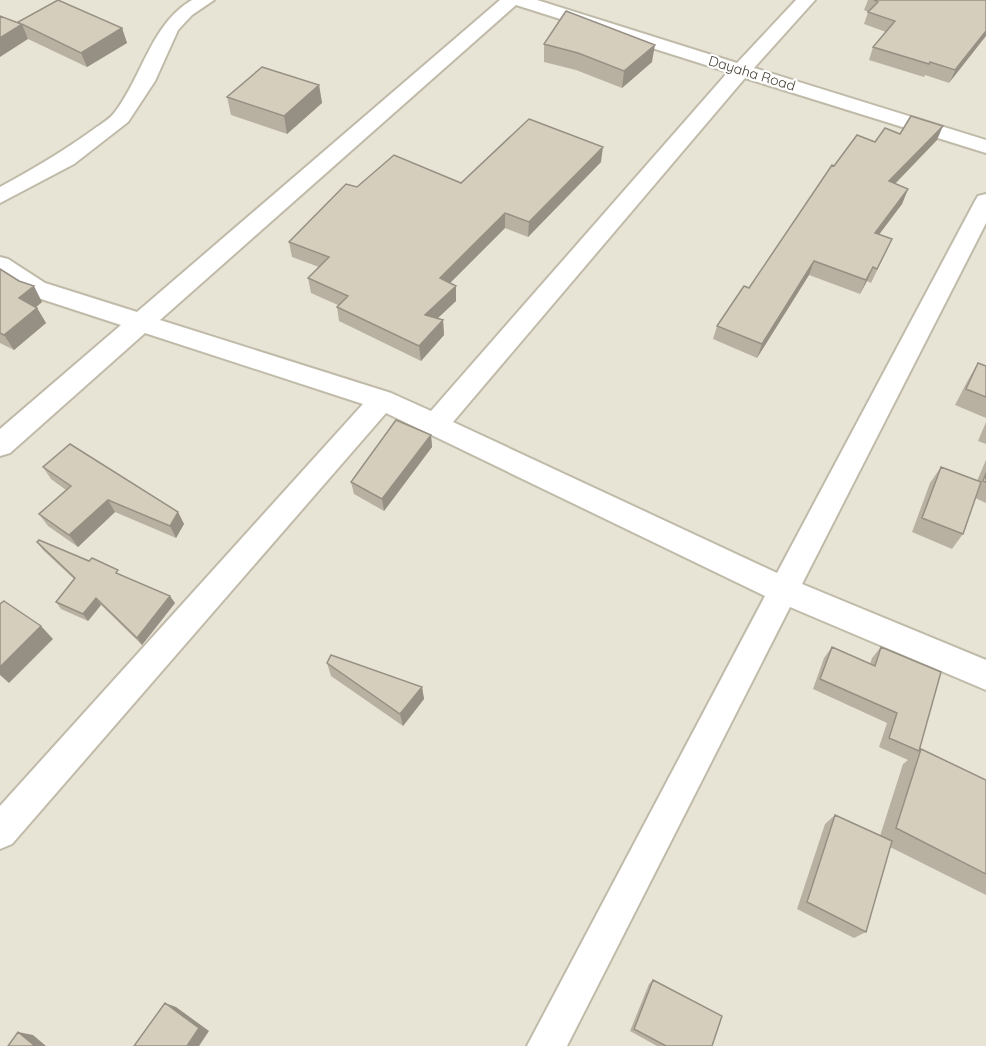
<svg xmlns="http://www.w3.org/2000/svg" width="986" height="1046" viewBox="0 0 986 1046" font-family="Quicksand,sans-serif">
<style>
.residential{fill:#e8e4d5}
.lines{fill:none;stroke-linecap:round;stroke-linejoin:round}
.minor-casing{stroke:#c0baa9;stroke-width:4}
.minor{fill:#fff;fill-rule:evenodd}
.wall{fill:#b8b1a2}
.shaded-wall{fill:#969084}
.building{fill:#d6cebc;stroke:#969084;stroke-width:1.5}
.labels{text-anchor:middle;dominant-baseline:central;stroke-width:4.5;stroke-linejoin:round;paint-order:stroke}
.far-street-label{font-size:14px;fill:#484236;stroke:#fff}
</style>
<rect width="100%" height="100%" fill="#f4f1e7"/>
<path class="residential" d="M 0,0 L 986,0 L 986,1046 L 0,1046 Z"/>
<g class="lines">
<defs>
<path id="minor" d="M 192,0 L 214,0 L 192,15 L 178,30 L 155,81 L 128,122 L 74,164 L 0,203 L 0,187 C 33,169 64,151 94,129 C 101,124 110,119 115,112 C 143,75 151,24 192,0 Z
M 500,0 L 537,0 L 737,63 L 796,0 L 815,0 L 754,68 L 986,140 L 986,153 L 745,78 L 453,422 L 777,573 L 975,201 L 978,196 L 986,194 L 986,223 L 802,584 L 986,660 L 986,690 L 790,607 L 567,1046 L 527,1046 L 765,596 L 386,413 L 12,844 L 0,849 L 0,806 L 363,404 L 145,333 L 10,453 L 0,456 L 0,429 L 121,325 L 29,295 L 0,276 L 0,257 L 8,259 L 45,283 L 137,312 ZM 516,5 L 728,72 L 431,411 L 391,393 L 160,320 Z"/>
</defs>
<use href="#minor" class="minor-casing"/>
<use href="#minor" class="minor"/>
</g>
<path class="wall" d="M 868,0 L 986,0 L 949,83 L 925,75 L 924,77 L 869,60 L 873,47 L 886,32 L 864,24 L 868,12 L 864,10 Z
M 18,22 L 122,28 L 127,43 L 87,67 L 28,39 Z
M 544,44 L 652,62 L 622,88 L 576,70 L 544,62 Z
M 319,85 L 322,103 L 287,134 L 231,115 L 227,97 Z
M 900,134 L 937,140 L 895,184 L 908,189 L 902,204 L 879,234 L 892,239 L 871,283 L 867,281 L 860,294 L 809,275 L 757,358 L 713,339 L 717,326 L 749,288 L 834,166 L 875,142 Z
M 601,162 L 528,237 L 505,228 L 450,283 L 456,301 L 438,318 L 443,320 L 444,335 L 421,361 L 339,321 L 337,307 L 338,305 L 311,293 L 308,278 L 319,267 L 292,257 L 289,242 L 357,187 L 461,183 Z
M 0,269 L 42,302 L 36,307 L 37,308 L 46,323 L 14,350 L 0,343 Z
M 978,363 L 986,366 L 986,418 L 955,405 L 968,380 Z
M 986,422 L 986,444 L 978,441 Z
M 431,435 L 432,447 L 384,511 L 354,494 L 351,482 Z
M 986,460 L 986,503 L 975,498 L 963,534 L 952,549 L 912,532 L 930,483 L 941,467 L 977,481 Z
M 43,467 L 178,512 L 184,524 L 176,538 L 115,512 L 78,547 L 48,526 L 39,514 L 66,490 L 51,479 Z
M 37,542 L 122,575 L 175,603 L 142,645 L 101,605 L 88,621 L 61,609 L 56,602 L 74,579 L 43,550 Z
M 832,647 L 870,664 L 872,658 L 881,647 L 919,750 L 921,749 L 986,780 L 986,895 L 890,847 L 866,932 L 854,938 L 797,909 L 825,824 L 835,815 L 880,836 L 903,764 L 908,760 L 879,747 L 887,723 L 813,689 L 824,658 Z
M 327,663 L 422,687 L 424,699 L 403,726 L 331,676 Z
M 653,980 L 712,1046 L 657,1046 L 630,1031 L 649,984 Z"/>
<path class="shaded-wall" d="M 22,24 L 28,39 L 0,57 L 0,38 Z
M 122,28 L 127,43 L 87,67 L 81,53 Z
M 986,31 L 986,36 L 949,83 L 955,70 Z
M 655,45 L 652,62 L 622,88 L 624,71 Z
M 319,85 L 322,103 L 287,134 L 284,116 Z
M 943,126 L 937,140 L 883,196 L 889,181 Z
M 603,147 L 601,162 L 528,237 L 529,222 Z
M 908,189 L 902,204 L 869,248 L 875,233 Z
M 505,213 L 505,228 L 441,292 L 440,278 Z
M 814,261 L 809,275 L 757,358 L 762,344 Z
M 873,267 L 867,281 L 860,294 L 866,280 Z
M 34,286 L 42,302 L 28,314 L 19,298 Z
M 456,286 L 456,301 L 426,329 L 425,315 Z
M 37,308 L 46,323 L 14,350 L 4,335 Z
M 443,320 L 444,335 L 421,361 L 419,346 Z
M 431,435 L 432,447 L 384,511 L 382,499 Z
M 108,500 L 115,512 L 78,547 L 69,535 Z
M 178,512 L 184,524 L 176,538 L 170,526 Z
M 170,596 L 175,603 L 142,645 L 137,638 Z
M 96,598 L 101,605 L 88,621 L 83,614 Z
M 41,626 L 53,639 L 9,683 L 0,675 L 0,667 Z
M 422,687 L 424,699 L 403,726 L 400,714 Z
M 165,1003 L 176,1007 L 209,1031 L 199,1046 L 187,1046 Z
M 18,1032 L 33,1035 L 46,1046 L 35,1046 Z"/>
<path class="building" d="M 58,0 L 122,28 L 81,53 L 22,24 L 0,38 L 0,16 L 21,24 L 18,22 Z
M 874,0 L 986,0 L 986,31 L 955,70 L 930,62 L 929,64 L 873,47 L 895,21 L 868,12 L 878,2 Z
M 566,11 L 655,45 L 624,71 L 578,53 L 544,44 Z
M 262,67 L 319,85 L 284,116 L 227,97 Z
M 911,116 L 943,126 L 889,181 L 908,189 L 875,233 L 892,239 L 877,269 L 873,267 L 866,280 L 814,261 L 762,344 L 717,326 L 744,286 L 749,288 L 832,165 L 834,166 L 857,135 L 875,142 L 885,128 L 900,134 Z
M 529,119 L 603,147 L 529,222 L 505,213 L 440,278 L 456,286 L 425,315 L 443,320 L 419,346 L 337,307 L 348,296 L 308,278 L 329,257 L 289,242 L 346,184 L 357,187 L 394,155 L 461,183 Z
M 0,269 L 19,281 L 34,286 L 19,298 L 37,308 L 4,335 L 0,333 Z
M 978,363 L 986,366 L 986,397 L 966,389 Z
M 396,420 L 431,435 L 382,499 L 351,482 Z
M 70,444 L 178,512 L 170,526 L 108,500 L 69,535 L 39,514 L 71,486 L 43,467 Z
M 941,467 L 981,482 L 963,534 L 922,518 Z
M 986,473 L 986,482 L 983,481 Z
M 39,540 L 89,561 L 92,558 L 118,570 L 116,573 L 170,596 L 137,638 L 96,598 L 83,614 L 56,602 L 75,578 L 37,542 Z
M 4,601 L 41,626 L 0,667 L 0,604 Z
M 832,647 L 875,666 L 881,647 L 941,672 L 919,751 L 889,738 L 897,713 L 820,679 Z
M 331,655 L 422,687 L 400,714 L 327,663 Z
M 921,749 L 986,780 L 986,874 L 896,828 Z
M 835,815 L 892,841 L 866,932 L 807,902 Z
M 653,980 L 722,1016 L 712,1046 L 666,1046 L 634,1029 Z
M 165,1003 L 199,1028 L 187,1046 L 134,1046 Z
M 18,1032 L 35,1046 L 8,1046 Z"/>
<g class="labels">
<g class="far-street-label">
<text transform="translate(752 73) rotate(17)">Dayaha Road</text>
</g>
</g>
</svg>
